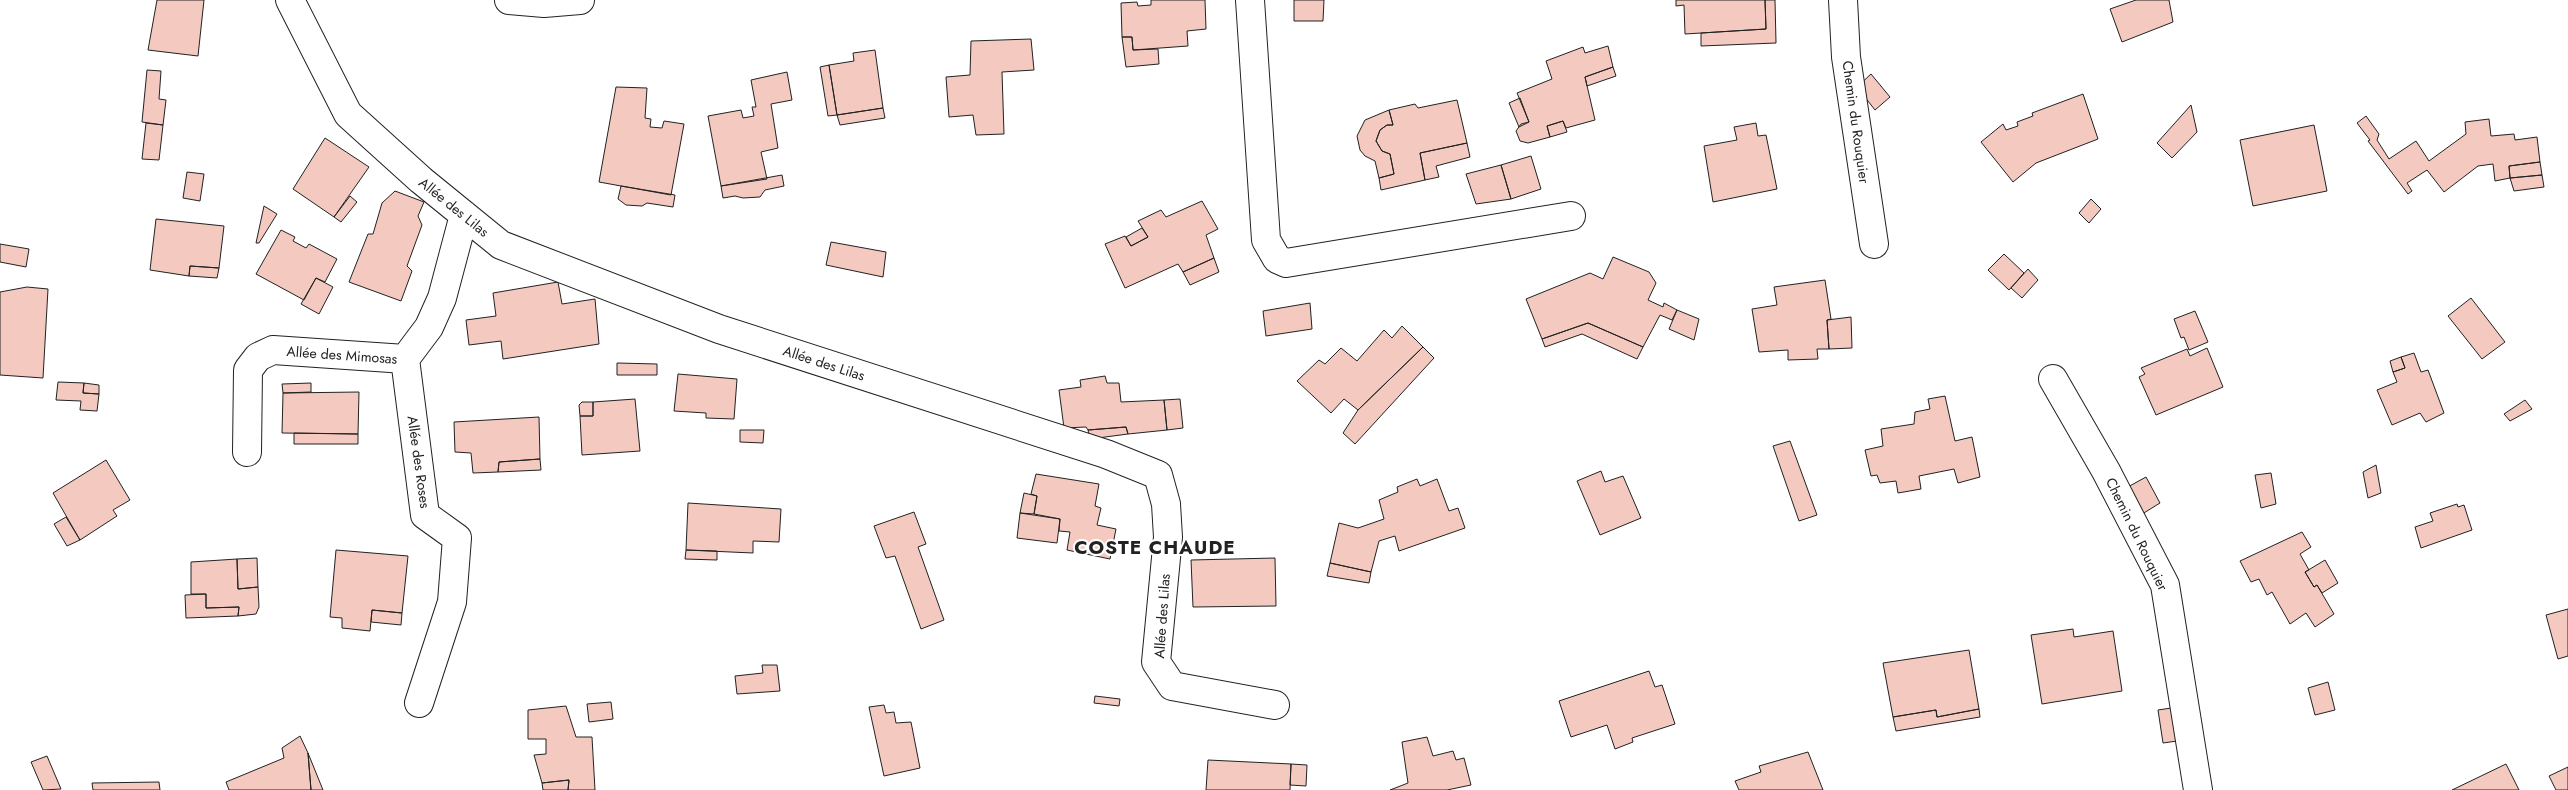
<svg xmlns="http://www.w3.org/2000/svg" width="2568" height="790" viewBox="0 0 2568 790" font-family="Jost,sans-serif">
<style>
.building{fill:#f3c9c0;stroke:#222}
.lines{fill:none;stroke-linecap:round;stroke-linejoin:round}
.minor-casing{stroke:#222;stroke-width:30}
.minor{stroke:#fff;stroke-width:28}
.labels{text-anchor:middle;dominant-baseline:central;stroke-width:4;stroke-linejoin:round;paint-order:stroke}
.street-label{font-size:14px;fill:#222;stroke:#fff}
.district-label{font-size:19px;font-weight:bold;letter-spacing:1px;fill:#222;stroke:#fff}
</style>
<rect width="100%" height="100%" fill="#fff"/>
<path class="building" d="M 157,0 L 204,0 L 198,56 L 148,50 Z
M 1151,0 L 1205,0 L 1206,29 L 1187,31 L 1188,46 L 1133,50 L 1132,37 L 1122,37 L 1121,3 L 1137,2 L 1138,6 L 1151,5 Z
M 1294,0 L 1324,0 L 1323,21 L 1294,21 Z
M 1676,0 L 1765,0 L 1766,29 L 1685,34 L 1684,5 L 1676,6 Z
M 1765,0 L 1775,0 L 1776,43 L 1701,46 L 1701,33 L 1766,29 Z
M 2136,0 L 2169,0 L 2173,22 L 2122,42 L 2110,9 Z
M 1122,37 L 1132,37 L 1133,50 L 1158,49 L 1159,64 L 1126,67 Z
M 1031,39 L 1034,70 L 1002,72 L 1004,134 L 976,135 L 973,115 L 949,117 L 946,77 L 970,75 L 971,41 Z
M 1608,46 L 1613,67 L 1585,77 L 1595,120 L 1566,128 L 1563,121 L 1547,126 L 1550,137 L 1528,143 L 1520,141 L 1516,131 L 1521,124 L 1529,122 L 1517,93 L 1552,79 L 1546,61 L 1583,47 L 1585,53 Z
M 875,50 L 883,108 L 837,115 L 829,65 L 854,61 L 853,53 Z
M 829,65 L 837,115 L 828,116 L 820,67 Z
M 1613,67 L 1616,76 L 1587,86 L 1585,77 Z
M 147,70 L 161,71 L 159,99 L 166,100 L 163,125 L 142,122 Z
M 787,72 L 792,100 L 771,104 L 778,148 L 761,152 L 767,179 L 721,186 L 708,116 L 741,110 L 743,118 L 754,116 L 752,107 L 756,107 L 751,80 Z
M 1871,74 L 1890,97 L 1875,110 L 1857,87 Z
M 616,87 L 647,88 L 645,118 L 651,119 L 650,127 L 662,128 L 664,121 L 684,124 L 671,195 L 599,182 Z
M 2083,94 L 2098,139 L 2036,163 L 2013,182 L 1981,142 L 2003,124 L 2006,130 L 2018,126 L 2017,122 L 2033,116 L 2032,113 Z
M 1520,98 L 1529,122 L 1519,127 L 1509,103 Z
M 1457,100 L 1467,143 L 1420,153 L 1425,180 L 1381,190 L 1379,178 L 1394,174 L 1390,154 L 1382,151 L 1376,141 L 1380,130 L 1387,125 L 1393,125 L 1389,110 L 1415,104 L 1418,108 Z
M 2191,105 L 2197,132 L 2172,158 L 2157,143 Z
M 883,108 L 885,118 L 840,125 L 837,115 Z
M 1389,110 L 1393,125 L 1387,125 L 1380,130 L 1376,141 L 1382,151 L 1390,154 L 1394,174 L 1379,178 L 1375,161 L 1365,156 L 1360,150 L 1357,136 L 1365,120 Z
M 2366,116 L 2379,134 L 2377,140 L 2389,159 L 2416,141 L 2429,161 L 2466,134 L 2465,122 L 2489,119 L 2491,136 L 2514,134 L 2515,140 L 2537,137 L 2540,162 L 2509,166 L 2510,178 L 2495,181 L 2493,164 L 2478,166 L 2444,192 L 2427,170 L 2407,183 L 2412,191 L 2408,194 L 2368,141 L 2370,140 L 2357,123 Z
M 1563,121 L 1567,132 L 1550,137 L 1547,126 Z
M 146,123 L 163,125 L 159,160 L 142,159 Z
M 1756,123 L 1758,136 L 1766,135 L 1777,189 L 1713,202 L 1704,146 L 1737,140 L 1734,127 Z
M 2314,125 L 2327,191 L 2253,206 L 2240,140 Z
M 325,138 L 369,167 L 334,217 L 293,189 Z
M 1467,143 L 1470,157 L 1436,166 L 1439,177 L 1425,180 L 1420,153 Z
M 1531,156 L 1541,189 L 1511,199 L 1501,165 Z
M 2540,162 L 2542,175 L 2510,178 L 2509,166 Z
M 1501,165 L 1511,199 L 1476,204 L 1466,174 Z
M 187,172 L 204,174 L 200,201 L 183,198 Z
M 782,175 L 784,186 L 765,190 L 760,197 L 743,198 L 735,196 L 723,198 L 721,186 Z
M 2542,175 L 2544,187 L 2514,191 L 2510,178 Z
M 621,186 L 675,195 L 673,207 L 647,203 L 642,206 L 626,205 L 618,199 Z
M 395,191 L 424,202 L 418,216 L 422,225 L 407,266 L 412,271 L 401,301 L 349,282 L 368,234 L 373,234 L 382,203 Z
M 350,196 L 357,202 L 341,222 L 334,217 Z
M 2091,199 L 2101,209 L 2089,223 L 2079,213 Z
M 1202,201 L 1218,229 L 1206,235 L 1214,258 L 1183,272 L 1178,264 L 1125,288 L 1105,244 L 1125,236 L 1131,246 L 1148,237 L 1138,221 L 1161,210 L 1166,217 Z
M 264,206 L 277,214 L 259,243 L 256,243 Z
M 156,219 L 224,226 L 219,268 L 190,266 L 189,276 L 150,270 Z
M 1142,228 L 1148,237 L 1131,246 L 1126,237 Z
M 281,230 L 295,237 L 293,241 L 306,248 L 309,244 L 337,259 L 325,282 L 316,278 L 304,300 L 256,274 Z
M 831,242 L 886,252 L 883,277 L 826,265 Z
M 0,244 L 29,249 L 26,267 L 0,262 Z
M 2004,254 L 2024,273 L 2009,290 L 1988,270 Z
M 1613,257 L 1649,272 L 1656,283 L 1648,300 L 1663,307 L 1664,303 L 1677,310 L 1672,320 L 1660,315 L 1643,347 L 1588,323 L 1542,339 L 1526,299 L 1590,273 L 1603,279 Z
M 1214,258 L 1219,272 L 1190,285 L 1183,272 Z
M 190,266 L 219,268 L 217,278 L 189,276 Z
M 2028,269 L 2038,280 L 2022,298 L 2011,288 Z
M 316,278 L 333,287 L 319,314 L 301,304 Z
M 1825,280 L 1831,319 L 1827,320 L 1829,349 L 1817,349 L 1818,359 L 1788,360 L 1788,350 L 1759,352 L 1752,309 L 1777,305 L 1774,287 Z
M 558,282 L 562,304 L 595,299 L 599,344 L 503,359 L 501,341 L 469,345 L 466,320 L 496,316 L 493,293 Z
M 27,287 L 48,289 L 43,378 L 0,375 L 0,292 Z
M 2471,298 L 2505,342 L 2482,359 L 2448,316 Z
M 1310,303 L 1312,329 L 1266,336 L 1263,311 Z
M 1677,310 L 1699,319 L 1694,340 L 1669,329 Z
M 2195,311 L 2208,342 L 2189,350 L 2184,337 L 2181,338 L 2174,319 Z
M 1851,317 L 1852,348 L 1829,349 L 1827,320 Z
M 1588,323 L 1643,347 L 1637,359 L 1582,334 L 1545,347 L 1542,339 Z
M 1402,326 L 1423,347 L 1358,410 L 1344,399 L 1331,413 L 1297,381 L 1319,360 L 1325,364 L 1341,348 L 1357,361 L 1384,330 L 1392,338 Z
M 1423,347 L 1434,358 L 1355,444 L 1343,433 L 1358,410 Z
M 2207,348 L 2223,387 L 2156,415 L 2139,377 L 2145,374 L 2141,368 L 2187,349 L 2190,356 Z
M 2414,353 L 2421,372 L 2428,370 L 2444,413 L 2426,422 L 2420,413 L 2392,425 L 2377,390 L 2397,382 L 2393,372 L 2405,368 L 2401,357 Z
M 2401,357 L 2405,368 L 2393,372 L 2390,361 Z
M 617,363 L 657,364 L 657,375 L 617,375 Z
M 678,374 L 737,379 L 734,419 L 706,418 L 706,413 L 674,411 Z
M 1105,376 L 1107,383 L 1119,383 L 1121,402 L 1164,400 L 1167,430 L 1128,434 L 1126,427 L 1088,430 L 1086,427 L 1064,428 L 1059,390 L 1081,387 L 1080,380 Z
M 58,382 L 84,383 L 83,393 L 99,394 L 97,411 L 80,410 L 81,401 L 56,400 Z
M 84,383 L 99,385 L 99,394 L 83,393 Z
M 311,383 L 311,392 L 283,393 L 282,384 Z
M 359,392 L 358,434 L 282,433 L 283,393 Z
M 1945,396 L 1955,441 L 1972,437 L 1980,477 L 1958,483 L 1954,469 L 1919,476 L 1921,489 L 1898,493 L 1896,481 L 1880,483 L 1877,475 L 1871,476 L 1865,450 L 1883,446 L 1881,429 L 1914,424 L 1915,412 L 1930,409 L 1928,399 Z
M 635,399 L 640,451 L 582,455 L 580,416 L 593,416 L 593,402 Z
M 1180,399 L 1183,428 L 1167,430 L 1164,400 Z
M 2525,400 L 2532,409 L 2510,421 L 2504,414 Z
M 582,402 L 593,402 L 593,416 L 580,416 L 579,405 Z
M 539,417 L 540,459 L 499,462 L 498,472 L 473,473 L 471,453 L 455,452 L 454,422 Z
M 1126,427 L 1128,434 L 1090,439 L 1088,430 Z
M 740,430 L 764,430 L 763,443 L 740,442 Z
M 294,433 L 358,434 L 358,444 L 294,444 Z
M 1790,441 L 1817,515 L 1799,521 L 1773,446 Z
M 540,459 L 541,470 L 498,472 L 499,462 Z
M 106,460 L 130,500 L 113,510 L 117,516 L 80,540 L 53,493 Z
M 2376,465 L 2381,493 L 2368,498 L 2363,472 Z
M 1601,471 L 1605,482 L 1623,476 L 1641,518 L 1600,535 L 1577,481 Z
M 2271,473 L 2276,504 L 2261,508 L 2255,475 Z
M 1036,474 L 1099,484 L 1095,506 L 1101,508 L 1097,525 L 1116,529 L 1110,559 L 1067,550 L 1070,532 L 1059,531 L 1060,519 L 1034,514 L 1037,496 L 1031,494 Z
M 2146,477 L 2160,503 L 2139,516 L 2126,488 Z
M 1417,479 L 1420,486 L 1437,479 L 1449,511 L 1458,508 L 1465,528 L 1399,551 L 1395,536 L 1379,541 L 1371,572 L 1330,563 L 1339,523 L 1358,528 L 1384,519 L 1379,500 L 1398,492 L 1397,487 Z
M 1024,493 L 1037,496 L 1034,514 L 1020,513 Z
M 688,503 L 781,509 L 779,542 L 753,541 L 753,553 L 686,550 Z
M 2457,504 L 2458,507 L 2464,505 L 2472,530 L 2421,548 L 2415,527 L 2433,521 L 2430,513 Z
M 914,512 L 926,544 L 918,547 L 944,620 L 921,629 L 895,556 L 886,558 L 874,526 Z
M 1020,513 L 1060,519 L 1057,543 L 1017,538 Z
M 66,517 L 80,540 L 67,546 L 54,524 Z
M 2302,532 L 2311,547 L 2300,554 L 2309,570 L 2305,572 L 2314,587 L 2317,585 L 2334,614 L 2315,627 L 2306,613 L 2290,624 L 2272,592 L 2267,595 L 2259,579 L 2251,582 L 2240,561 Z
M 336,550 L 408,556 L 402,613 L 372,610 L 370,631 L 342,628 L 342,618 L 330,617 Z
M 686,550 L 717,551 L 717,560 L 685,559 Z
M 257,558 L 258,587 L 238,589 L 237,559 Z
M 1275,558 L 1276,606 L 1193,607 L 1191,560 Z
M 237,559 L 238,589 L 258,587 L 259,607 L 256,614 L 238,616 L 239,607 L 206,608 L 206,594 L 191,594 L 191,562 Z
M 2325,560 L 2338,583 L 2322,593 L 2317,585 L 2314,587 L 2305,572 Z
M 1330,563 L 1371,572 L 1369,583 L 1327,576 Z
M 206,594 L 206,608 L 239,607 L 238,616 L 186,618 L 185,595 Z
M 2568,609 L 2568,656 L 2558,659 L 2546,615 Z
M 372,610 L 402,613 L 401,625 L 371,622 Z
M 2073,629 L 2074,637 L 2113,631 L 2122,691 L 2042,704 L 2031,635 Z
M 1969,650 L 1979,709 L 1937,717 L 1936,710 L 1893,717 L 1883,663 Z
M 762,665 L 777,665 L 780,691 L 737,694 L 735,676 L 763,673 Z
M 1649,671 L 1655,687 L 1662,685 L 1675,724 L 1632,738 L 1633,742 L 1615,749 L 1607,725 L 1571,737 L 1559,701 Z
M 2328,682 L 2335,710 L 2315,715 L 2308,688 Z
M 1095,696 L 1120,699 L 1119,706 L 1094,703 Z
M 611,702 L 613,719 L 589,722 L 587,704 Z
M 884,705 L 886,713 L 894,712 L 896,723 L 911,722 L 920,768 L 884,776 L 869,707 Z
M 566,706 L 576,737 L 592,737 L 595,790 L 568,790 L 569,780 L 542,783 L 534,755 L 546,754 L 546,739 L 528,739 L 528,710 Z
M 2178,707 L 2184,740 L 2163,743 L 2158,710 Z
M 1979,709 L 1980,717 L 1896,731 L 1893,717 L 1936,710 L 1937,717 Z
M 300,736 L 308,753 L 311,790 L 229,790 L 226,782 L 284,758 L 282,748 Z
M 1427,737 L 1433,756 L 1453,751 L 1456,760 L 1464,758 L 1471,785 L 1447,790 L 1390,790 L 1408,783 L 1402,742 Z
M 1808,752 L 1823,790 L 1739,790 L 1735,781 L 1761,772 L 1759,766 Z
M 308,753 L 323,790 L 311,790 Z
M 47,756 L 61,789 L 43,790 L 31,762 Z
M 1208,760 L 1291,764 L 1290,790 L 1206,790 Z
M 1291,764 L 1307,765 L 1306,786 L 1290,785 Z
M 2506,764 L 2519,790 L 2452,790 Z
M 2568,767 L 2568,790 L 2556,790 L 2549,776 Z
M 569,780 L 568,790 L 543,790 L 542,783 Z
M 159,782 L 160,790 L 93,790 L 92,783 Z"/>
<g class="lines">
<defs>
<path id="minor" d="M 290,0 L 348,114 L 421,180 L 501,245 L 719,329 L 1106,454 L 1158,475 L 1166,504 L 1168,537 L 1156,662 L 1172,686 L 1275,705
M 509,0 L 544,3 L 580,0
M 1250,0 L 1266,240 L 1277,259 L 1286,263 L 1571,216
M 1843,0 L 1846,57 L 1874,244
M 2053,379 L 2106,471 L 2165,585 L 2198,790
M 247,452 L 248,370 L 258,357 L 273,350 L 405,359
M 419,703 L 452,602 L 457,538 L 425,515 L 405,359 L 429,327 L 442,298 L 464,215"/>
</defs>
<use href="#minor" class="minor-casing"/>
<use href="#minor" class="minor"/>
</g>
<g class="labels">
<g class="street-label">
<text transform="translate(1856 122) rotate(82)">Chemin du Rouquier</text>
<text transform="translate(454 207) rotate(39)">Allée des Lilas</text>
<text transform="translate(342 355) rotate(4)">Allée des Mimosas</text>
<text transform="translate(824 363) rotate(18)">Allée des Lilas</text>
<text transform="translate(419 462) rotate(82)">Allée des Roses</text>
<text transform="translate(2137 534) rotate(64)">Chemin du Rouquier</text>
<text transform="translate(1162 616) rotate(-86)">Allée des Lilas</text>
</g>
<g class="district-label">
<text x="1155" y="547">COSTE CHAUDE</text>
</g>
</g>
</svg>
